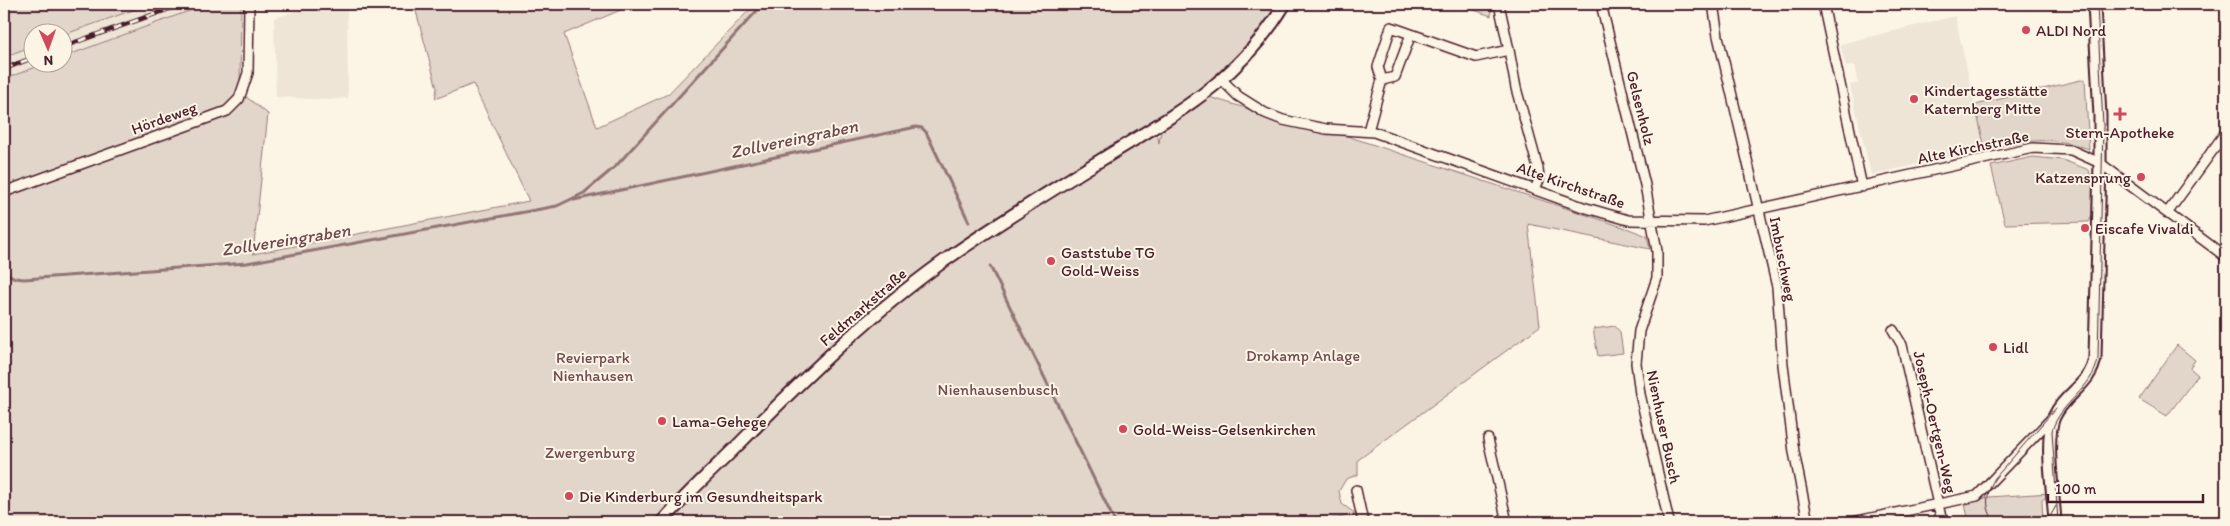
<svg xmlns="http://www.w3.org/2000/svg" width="2230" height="526" viewBox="0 0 2230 526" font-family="Itim,sans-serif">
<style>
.built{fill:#eee5d7}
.green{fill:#e2d5ca;stroke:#967a7a}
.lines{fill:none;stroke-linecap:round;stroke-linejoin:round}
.stream{stroke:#917474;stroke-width:3}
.street-casing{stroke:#4a1f2b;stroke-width:12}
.secondary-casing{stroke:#4a1f2b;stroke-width:15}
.street{stroke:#fcf5e5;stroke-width:9}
.secondary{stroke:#fcf5e5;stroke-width:11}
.tram{stroke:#4a1f2b;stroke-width:1}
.rail-casing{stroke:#4a1f2b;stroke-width:5}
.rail{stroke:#fcf5e5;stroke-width:3;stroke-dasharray:9;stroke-linecap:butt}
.poi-dot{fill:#d1495b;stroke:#fcf5e5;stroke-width:2}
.labels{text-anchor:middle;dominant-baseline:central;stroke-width:4;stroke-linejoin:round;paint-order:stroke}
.poi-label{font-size:16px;fill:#4a1f2b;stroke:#fcf5e5;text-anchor:start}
.street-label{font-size:16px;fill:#4a1f2b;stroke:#fcf5e5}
.park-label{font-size:16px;fill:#704c53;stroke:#fcf5e5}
.water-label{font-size:18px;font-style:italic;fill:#6d4950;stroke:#fcf5e5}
</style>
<rect width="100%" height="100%" fill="#fcf5e5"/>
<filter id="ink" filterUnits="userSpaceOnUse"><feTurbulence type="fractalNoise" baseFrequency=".02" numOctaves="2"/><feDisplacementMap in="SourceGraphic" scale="10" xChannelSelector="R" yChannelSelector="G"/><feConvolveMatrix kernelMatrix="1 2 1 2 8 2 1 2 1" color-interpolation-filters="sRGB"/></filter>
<g filter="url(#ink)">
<path class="built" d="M 150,4 L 208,4 L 63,57 L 63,35 Z
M 318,4 L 347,4 L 348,98 L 328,100 L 276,97 L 274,18 Z
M 1955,16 L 1985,149 L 1871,175 L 1850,85 L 1858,83 L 1854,65 L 1846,67 L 1840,44 Z
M 32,46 L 32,62 L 47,63 L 4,79 L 4,57 Z"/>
<path class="green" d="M 4,4 L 150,4 L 63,35 L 62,32 L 32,32 L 32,46 L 4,57 Z
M 208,4 L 241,4 L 240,92 L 268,114 L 253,254 L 529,201 L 473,84 L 435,99 L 437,88 L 414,4 L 635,4 L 564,34 L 597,127 L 668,94 L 755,4 L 1282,4 L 1275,18 L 1218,77 L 1156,126 L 903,290 L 660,522 L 4,522 L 4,79 L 47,63 L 62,62 L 63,57 Z
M 1457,4 L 1493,4 L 1491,16 Z
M 2085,79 L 2089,149 C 2050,135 2024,141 1985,149 L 1975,105 Z
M 1209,97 L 1289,121 L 1347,136 L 1629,229 L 1647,236 L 1650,249 L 1528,224 L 1540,326 L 1358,460 L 1358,475 L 1346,479 L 1339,491 L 1342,504 L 1356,514 L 1321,522 L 663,522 L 764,420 L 905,292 L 1156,127 L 1159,143 L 1161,131 Z
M 2033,157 L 2063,160 L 2089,170 L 2098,201 L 2089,222 L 2005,224 L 1991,166 Z
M 1615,326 L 1620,332 L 1623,353 L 1598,356 L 1593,329 Z
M 2177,345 L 2195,360 L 2190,368 L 2198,375 L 2167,416 L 2139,399 Z
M 2051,493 L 2042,500 L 2043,522 L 1969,522 L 1965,504 L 1988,497 Z"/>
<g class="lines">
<path class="stream" d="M 574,200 L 916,127 L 922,128 L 926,132 L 969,222
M 990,266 L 1115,522
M 4,272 L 15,278 L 24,279 L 247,263 L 557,206 L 584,193 L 616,166 L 763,4"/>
<defs>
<path id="street" d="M 1499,4 L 1509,50
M 1601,4 L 1645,185 L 1657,251 L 1657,278 L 1639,331 L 1636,363 L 1640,394 L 1669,522
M 1713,4 L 1718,36 L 1777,287 L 1783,365 L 1794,452 L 1808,522
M 1823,4 L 1862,187
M 1222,80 L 1238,96 L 1265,113 L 1283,120 L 1326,129 L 1374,132 L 1583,207 L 1628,220 L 1704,221 L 2033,148 L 2071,150 L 2100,163 L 2226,257
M 1382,80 L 1395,77 L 1411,34
M 1368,131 L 1382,80 L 1378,67 L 1391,27 L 1476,57 L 1509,50 L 1516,88 L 1538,168 L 1539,180 L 1535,189
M 4,192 L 227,111 L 239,99 L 248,73 L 249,4
M 2168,212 L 2226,132
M 1893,330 L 1902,345 L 1942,522
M 1488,439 L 1507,522
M 1356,490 L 1363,522
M 1852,522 L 1977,496 L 2052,418"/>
<path id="secondary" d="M 662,522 C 686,494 714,469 740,443 C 804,378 870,314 944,261 C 999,222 1057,187 1114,152 C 1184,109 1241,77 1285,4
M 2055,522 C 2054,497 2044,439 2054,417 C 2064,394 2092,384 2095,357 L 2100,163 L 2100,116 L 2094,4"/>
</defs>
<use href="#street" class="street-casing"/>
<use href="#secondary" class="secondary-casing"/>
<use href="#street" class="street"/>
<use href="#secondary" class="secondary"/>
<path class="tram" d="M 1995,522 C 1984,508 1986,493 1995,478 L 2056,408
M 2047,522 L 2056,506
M 2058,522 L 2052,431 C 2060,402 2093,389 2098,359 L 2103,125 L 2097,4"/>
<defs>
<path id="rail" d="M 62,47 L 183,4
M 4,69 L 32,58"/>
</defs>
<use href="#rail" class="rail-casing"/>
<use href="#rail" class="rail"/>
</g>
</g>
<g class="poi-dot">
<circle cx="2026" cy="30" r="5"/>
<circle cx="1914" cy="99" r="5"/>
<path d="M2117.5 106.5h5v5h5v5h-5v5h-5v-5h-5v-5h5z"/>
<circle cx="2141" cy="177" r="5"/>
<circle cx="2085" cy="228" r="5"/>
<circle cx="1051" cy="261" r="5"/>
<circle cx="1993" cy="347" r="5"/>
<circle cx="662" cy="421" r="5"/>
<circle cx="1123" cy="429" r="5"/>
<circle cx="569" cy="496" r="5"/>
</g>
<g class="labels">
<g class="poi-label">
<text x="2036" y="30">ALDI Nord</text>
<text x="1924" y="90">Kindertagesstätte<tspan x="1924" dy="18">Katernberg Mitte</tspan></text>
<text x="2120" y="132" text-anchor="middle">Stern-Apotheke</text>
<text x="2131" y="177" text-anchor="end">Katzensprung</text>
<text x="2095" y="228">Eiscafe Vivaldi</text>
<text x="1061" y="252">Gaststube TG<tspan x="1061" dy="18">Gold-Weiss</tspan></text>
<text x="2003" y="347">Lidl</text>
<text x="672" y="421">Lama-Gehege</text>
<text x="1133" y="429">Gold-Weiss-Gelsenkirchen</text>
<text x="579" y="496">Die Kinderburg im Gesundheitspark</text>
</g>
<g class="street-label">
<text transform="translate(1641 108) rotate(76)">Gelsenholz</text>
<text transform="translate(164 118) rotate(-20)">Hördeweg</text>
<text transform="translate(1973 147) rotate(-12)">Alte Kirchstraße</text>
<text transform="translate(1571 185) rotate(19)">Alte Kirchstraße</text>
<text transform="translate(1783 259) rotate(79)">Imbuschweg</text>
<text transform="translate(863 307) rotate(-41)">Feldmarkstraße</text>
<text transform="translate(1935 422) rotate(77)">Joseph-Oertgen-Weg</text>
<text transform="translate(1664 427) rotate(78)">Nienhuser Busch</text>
</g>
<g class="park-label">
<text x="1303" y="355">Drokamp Anlage</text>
<text x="593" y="357">Revierpark<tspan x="593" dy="18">Nienhausen</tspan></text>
<text x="998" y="389">Nienhausenbusch</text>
<text x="590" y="452">Zwergenburg</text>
</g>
<g class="water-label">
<text transform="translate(794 139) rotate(-12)">Zollvereingraben</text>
<text transform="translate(286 240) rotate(-9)">Zollvereingraben</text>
</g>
</g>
<rect width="2230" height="526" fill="none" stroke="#fcf5e5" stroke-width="20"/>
<rect x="10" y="10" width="2210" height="506" fill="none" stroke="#4a1f2b" stroke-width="2" filter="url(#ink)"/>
<g transform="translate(48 48) rotate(178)"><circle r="24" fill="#fcf5e5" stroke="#b59f9b"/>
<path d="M0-4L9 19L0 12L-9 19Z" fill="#d1495b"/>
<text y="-8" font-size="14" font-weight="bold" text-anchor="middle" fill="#4a1f2b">N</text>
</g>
<path d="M2048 494v8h155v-8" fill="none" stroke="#4a1f2b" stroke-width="2.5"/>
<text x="2055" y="494" font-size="15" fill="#4a1f2b" stroke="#fcf5e5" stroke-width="4" paint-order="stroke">100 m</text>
</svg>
